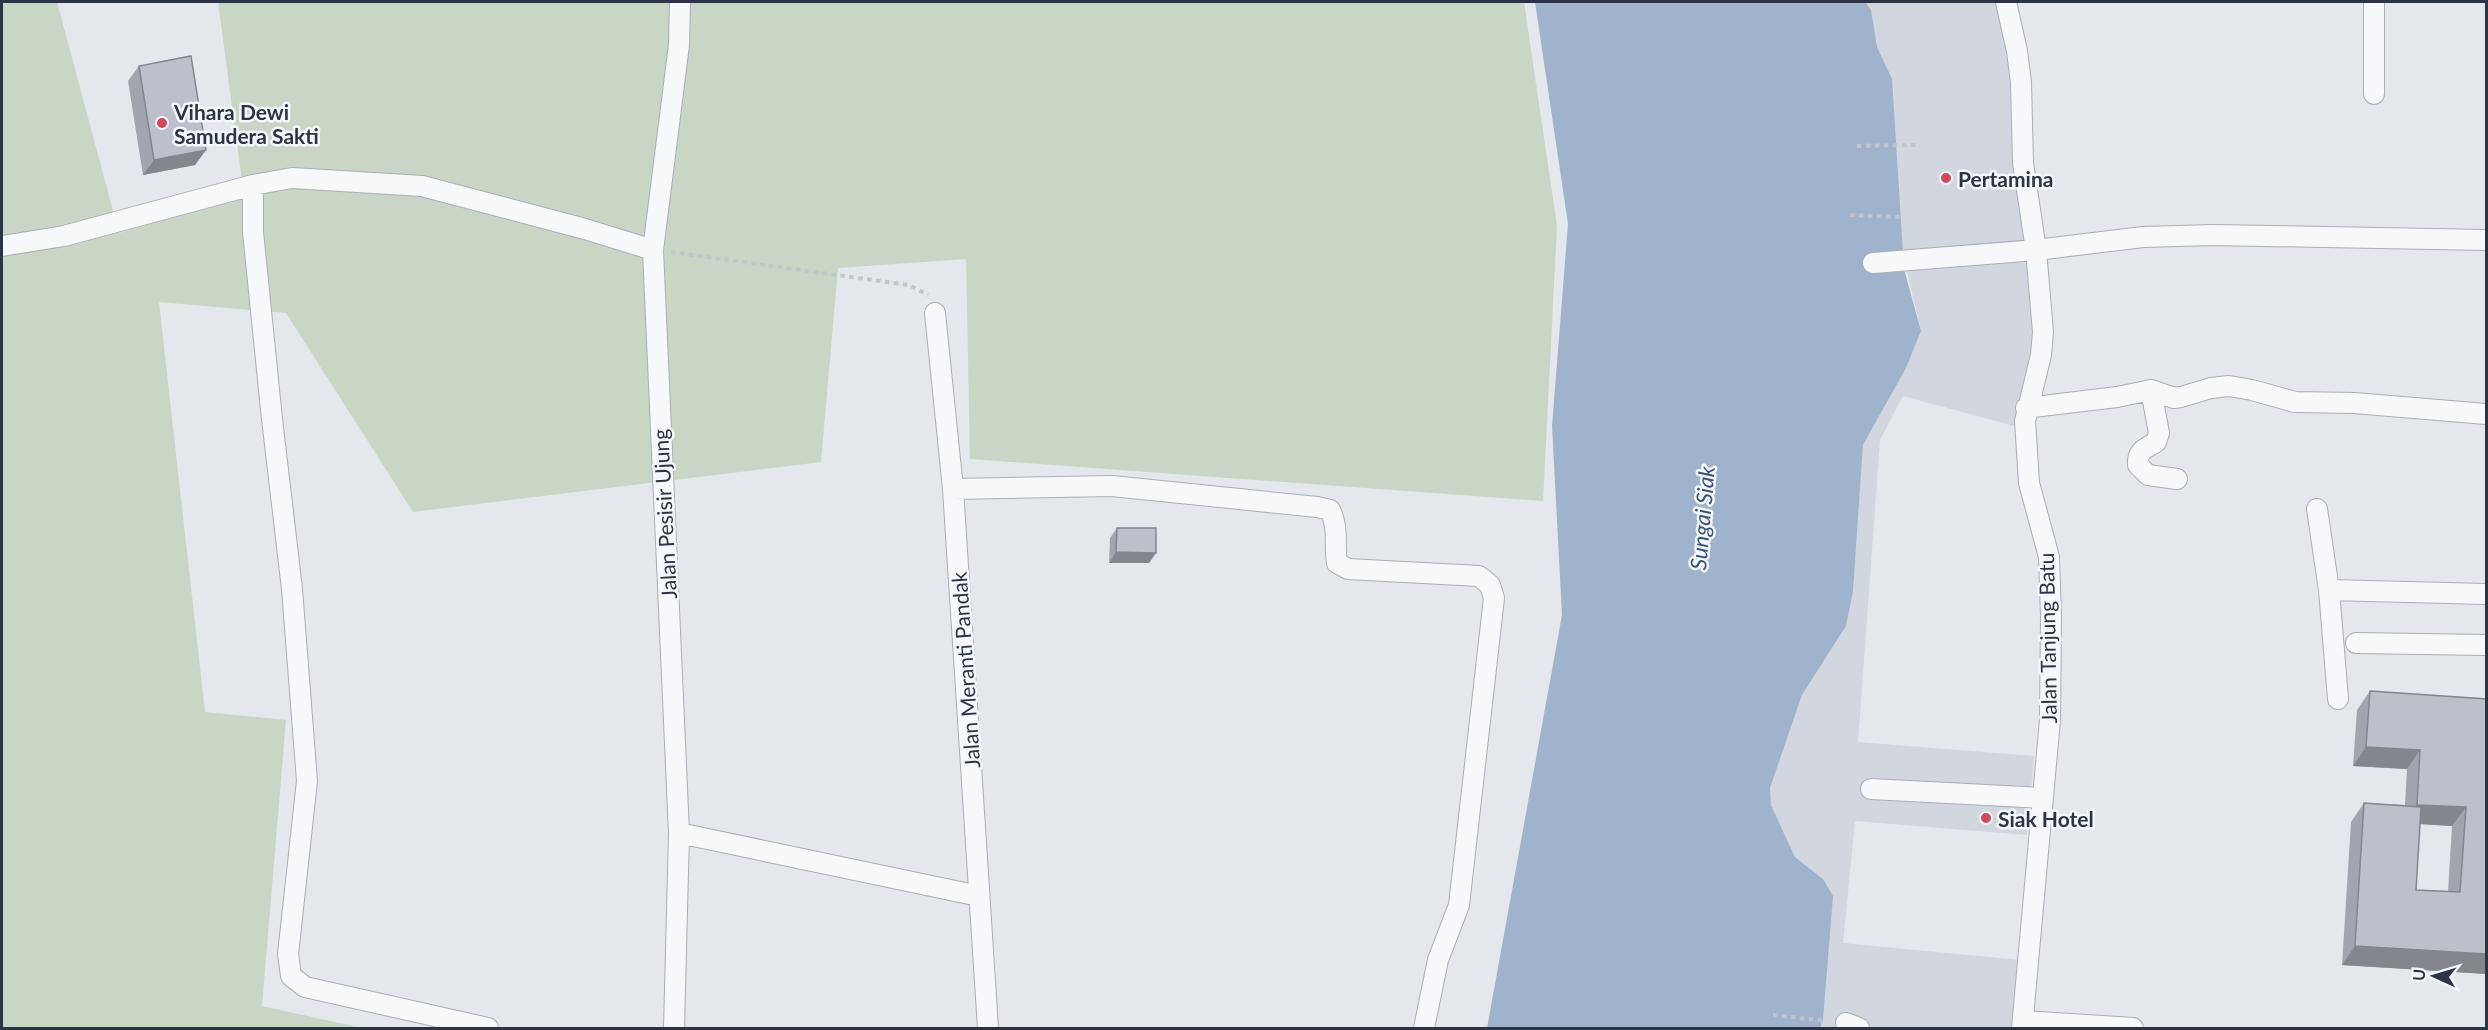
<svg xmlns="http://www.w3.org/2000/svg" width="2488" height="1030" viewBox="0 0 2488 1030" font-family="Lato,sans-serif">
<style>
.built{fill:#d2d6de}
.green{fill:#c9d6c5}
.water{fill:#9fb4cc}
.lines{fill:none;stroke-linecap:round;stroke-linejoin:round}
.minor-casing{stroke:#a9aeb7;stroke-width:22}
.path{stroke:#c2c5cb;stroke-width:4;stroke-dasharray:4.5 4.5;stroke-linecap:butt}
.minor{stroke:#f7f8fa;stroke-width:20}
.wall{fill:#a1a5ae;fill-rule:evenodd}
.shaded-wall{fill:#83868d}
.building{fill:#bbc0ca;stroke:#83868d;stroke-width:1.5}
.poi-dot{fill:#d1495b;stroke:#f4f6f9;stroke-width:2}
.labels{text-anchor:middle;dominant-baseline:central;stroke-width:5;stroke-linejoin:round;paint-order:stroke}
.poi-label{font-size:21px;font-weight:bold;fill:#2b3445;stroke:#f4f6f9;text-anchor:start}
.street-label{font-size:21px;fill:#2b3445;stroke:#f4f6f9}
.water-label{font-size:22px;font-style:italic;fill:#34527a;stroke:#f4f6f9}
</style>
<rect width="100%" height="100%" fill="#e4e7ec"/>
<path class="built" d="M 1844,2 L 2006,2 L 2036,334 L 2018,427 L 1903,396 L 1880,440 L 1858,742 L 2034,756 L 2027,835 L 1855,821 L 1843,943 L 2031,961 L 2025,1028 L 1820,1028 L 1823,1020 L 1832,897 L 1823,879 L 1795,857 L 1771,805 L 1770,788 L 1802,695 L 1846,626 L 1853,592 L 1863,445 L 1906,368 L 1921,331 Z"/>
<path class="green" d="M 2,2 L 57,2 L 119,233 L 244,196 L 218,2 L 1524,2 L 1557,226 L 1543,501 L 970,459 L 966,259 L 838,268 L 821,462 L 413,512 L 286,313 L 159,302 L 205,712 L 286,720 L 262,1006 L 362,1028 L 2,1028 Z"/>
<path class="water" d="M 1535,2 L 1865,2 L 1871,10 L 1877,47 L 1892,79 L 1904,269 L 1921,331 L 1906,368 L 1863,445 L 1853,592 L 1846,626 L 1802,695 L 1770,788 L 1771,805 L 1795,857 L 1823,879 L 1833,896 L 1823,1020 L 1820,1028 L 1487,1028 L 1562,615 L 1552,426 L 1568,224 Z"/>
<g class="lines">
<defs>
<path id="minor" d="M 2006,2 L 2017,51 L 2021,83 L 2023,163 L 2036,250 L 2043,332 L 2041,355 L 2025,421 L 2029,483 L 2049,557 L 2051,616 L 2050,720 L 2022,1028
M 2374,94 L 2374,2
M 253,185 L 253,232 L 272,419 L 292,589 L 307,781 L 288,954 L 291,976 L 305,987 L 488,1028
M 2,246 L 64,236 L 253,185 L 292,178 L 422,186 L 585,229 L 653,250
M 1873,263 L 2036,250 L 2143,237 L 2213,235 L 2486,240
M 935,313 L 953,489 L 988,1028
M 2151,390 L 2159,433 L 2156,442 C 2145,449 2137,450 2138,465 L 2148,475 L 2177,479
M 2026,408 L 2117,397 L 2151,390 L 2174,398 L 2181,397 L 2211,388 L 2229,386 L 2252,390 L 2295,402 L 2354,403 L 2486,414
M 953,489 L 1112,486 L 1317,507 L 1330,510 C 1339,527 1334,545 1337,563 L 1348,569 L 1479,576 L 1490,585 L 1494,598 L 1459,905 L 1438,960 L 1424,1028
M 2317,509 L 2329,590 L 2338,699
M 2329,590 L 2486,594
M 2356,643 L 2486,645
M 1871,789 L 2043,798
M 679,833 L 979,896
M 2023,1021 L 2133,1028
M 1846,1023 L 1859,1028
M 674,1028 L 679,833 L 653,250 L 679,45 L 680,2"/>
</defs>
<use href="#minor" class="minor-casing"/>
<path class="path" d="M 1857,146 L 1916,145
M 1850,215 L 1900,217
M 671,252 L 909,285 L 928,295
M 1773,1015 L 1827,1021"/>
<use href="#minor" class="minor"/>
</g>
<path class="wall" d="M 139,66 L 206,150 L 195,165 L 143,175 L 128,81 Z
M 1117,528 L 1156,553 L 1149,563 L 1109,563 L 1110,538 Z
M 2370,691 L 2487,699 L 2487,974 L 2342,965 L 2351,822 L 2364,803 L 2405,805 L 2407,769 L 2353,766 L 2357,710 ZM 2420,824 L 2452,826 L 2448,892 L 2416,890 Z"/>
<path class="shaded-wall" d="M 206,150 L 195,165 L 143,175 L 154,160 Z
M 1116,552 L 1156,553 L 1149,563 L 1109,563 Z
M 2366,747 L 2420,750 L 2407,769 L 2353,766 Z
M 2417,805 L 2466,807 L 2452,826 L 2404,823 Z
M 2355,946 L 2487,954 L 2487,974 L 2342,965 Z"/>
<path class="building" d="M 191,56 L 206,150 L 154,160 L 139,66 Z
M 1117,528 L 1156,528 L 1156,553 L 1116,552 Z
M 2370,691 L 2487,699 L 2487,954 L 2355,946 L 2364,803 L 2421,807 L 2416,890 L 2460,892 L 2466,807 L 2417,805 L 2420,750 L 2366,747 Z"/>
<g class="poi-dot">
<circle cx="162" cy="123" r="6"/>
<circle cx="1946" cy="178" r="6"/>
<circle cx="1986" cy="818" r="6"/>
</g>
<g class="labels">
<g class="poi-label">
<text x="174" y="111">Vihara Dewi<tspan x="174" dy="24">Samudera Sakti</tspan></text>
<text x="1958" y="178">Pertamina</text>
<text x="1998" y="818">Siak Hotel</text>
</g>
<g class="street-label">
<text transform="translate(664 514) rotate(-93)">Jalan Pesisir Ujung</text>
<text transform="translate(2047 638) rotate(-91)">Jalan Tanjung Batu</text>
<text transform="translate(965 670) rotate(-94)">Jalan Meranti Pandak</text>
</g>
<g class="water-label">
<text transform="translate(1702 518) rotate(-85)">Sungai Siak</text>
</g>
</g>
<rect width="2488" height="1030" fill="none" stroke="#2b3445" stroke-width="6"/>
<g transform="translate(2434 976) rotate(274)" stroke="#f4f6f9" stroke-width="4.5" paint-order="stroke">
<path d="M0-4.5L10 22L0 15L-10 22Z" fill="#2b3445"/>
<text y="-9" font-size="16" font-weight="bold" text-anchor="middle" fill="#2b3445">U</text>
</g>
</svg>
